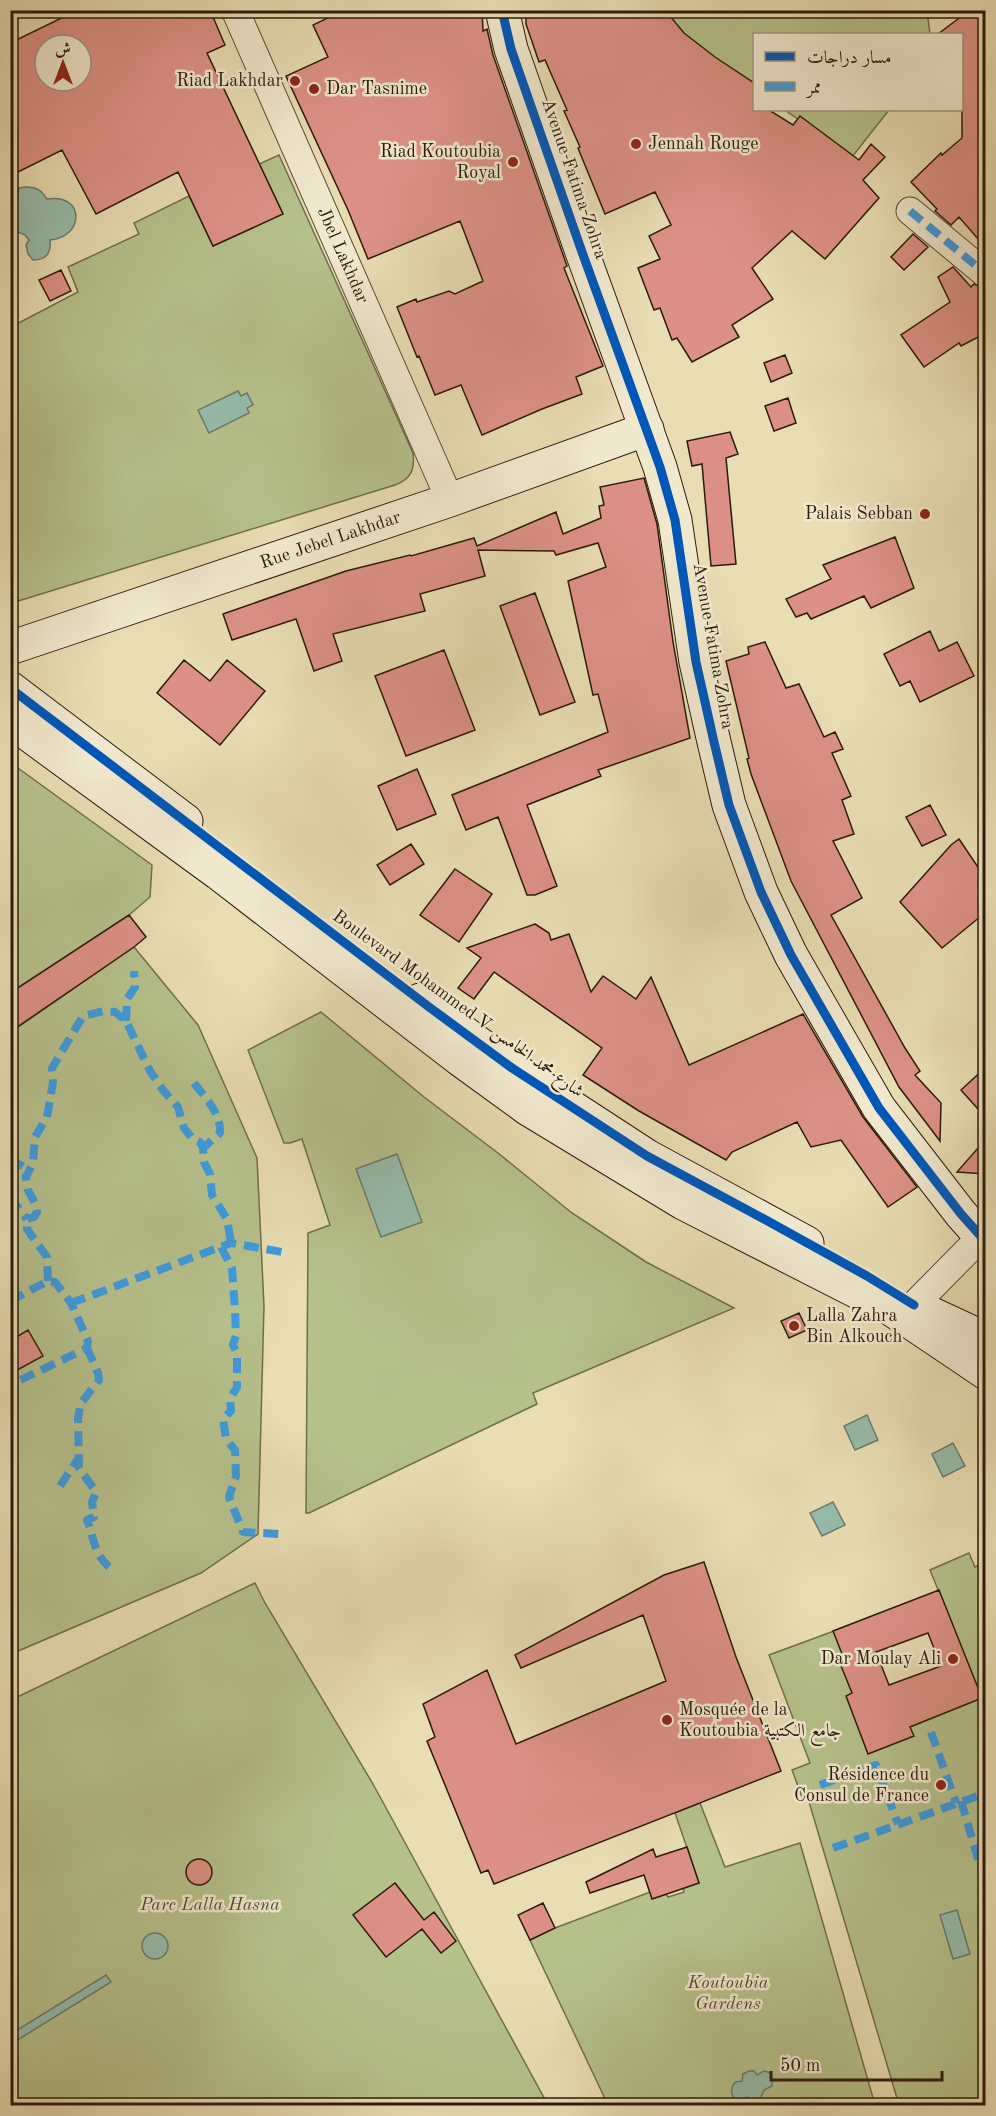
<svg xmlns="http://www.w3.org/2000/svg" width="996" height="2116" viewBox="0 0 996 2116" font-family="'Old Standard TT',Amiri,serif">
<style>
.green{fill:#b6c18c;stroke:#716e4b;stroke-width:1.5}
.water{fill:#97bcac;stroke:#6c7b6b;stroke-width:1.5}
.building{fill:#dd9186;stroke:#2c1a0a;stroke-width:1.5;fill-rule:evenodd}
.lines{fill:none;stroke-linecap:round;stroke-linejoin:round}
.street-casing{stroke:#5b4b34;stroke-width:29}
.secondary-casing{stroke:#2c1a0a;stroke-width:35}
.street{stroke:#f1e9ce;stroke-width:27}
.secondary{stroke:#f1e9ce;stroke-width:33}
.quiet{stroke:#3d9bde;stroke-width:8;stroke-dasharray:15 8;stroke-linecap:butt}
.cycleway-casing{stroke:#f1e9ce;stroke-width:13}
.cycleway{stroke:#0057b8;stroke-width:9}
.poi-dot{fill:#8f2418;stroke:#f1e9ce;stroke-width:2}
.labels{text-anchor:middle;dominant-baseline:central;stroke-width:5;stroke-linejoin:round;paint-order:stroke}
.poi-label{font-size:18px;fill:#2c1a0a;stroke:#f1e9ce;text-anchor:end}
.street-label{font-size:18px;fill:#2c1a0a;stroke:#f1e9ce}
.park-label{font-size:18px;font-style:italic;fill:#554c31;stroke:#f1e9ce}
</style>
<rect width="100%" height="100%" fill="#e9ddb3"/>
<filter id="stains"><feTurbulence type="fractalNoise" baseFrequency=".00333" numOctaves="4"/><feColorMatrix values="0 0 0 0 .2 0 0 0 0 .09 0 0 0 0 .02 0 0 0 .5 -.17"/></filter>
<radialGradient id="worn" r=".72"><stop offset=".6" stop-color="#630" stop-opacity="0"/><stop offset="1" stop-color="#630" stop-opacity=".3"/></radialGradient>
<path class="green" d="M 660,11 L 927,11 L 930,34 L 754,34 L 754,88 L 681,35 Z
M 785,110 L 889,110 L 852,157 Z
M 279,155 L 413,453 C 415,470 411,479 395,485 L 15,602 L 11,602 L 11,327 L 78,292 L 68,267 L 139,234 L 134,223 L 189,196 L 213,246 L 283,214 L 259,164 Z
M 11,763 L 152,865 L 150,897 L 129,915 L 11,993 Z
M 134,947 L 198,1025 L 257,1158 L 264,1306 L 258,1534 L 201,1573 L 11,1654 L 11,1032 Z
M 321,1012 L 424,1097 L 498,1153 L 572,1213 L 646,1262 L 734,1308 L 533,1393 L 537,1404 L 309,1513 L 306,1513 L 308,1233 L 330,1225 L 302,1139 L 290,1143 L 284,1143 L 248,1050 Z
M 969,1553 L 975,1567 L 985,1562 L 985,2105 L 899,2105 L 807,1795 L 802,1797 L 792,1770 L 810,1763 L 769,1655 L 853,1624 L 882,1698 L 982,1698 L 930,1570 Z
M 255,1583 L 265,1603 L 373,1784 L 548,2105 L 11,2106 L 11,1700 Z
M 700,1803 L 725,1867 L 800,1843 L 875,2105 L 608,2105 L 530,1940 L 555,1928 L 650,1892 L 666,1894 L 668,1897 L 684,1892 L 683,1888 L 699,1883 L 675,1813 Z"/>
<path class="water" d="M 26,187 C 37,187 41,190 47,199 C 85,193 85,237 50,240 C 51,253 47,260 33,260 L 28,254 L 26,245 L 29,240 L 25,235 L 11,229 L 11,198 L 18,195 L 19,188 Z
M 238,391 L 241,396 L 247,393 L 253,405 L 247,408 L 249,413 L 209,433 L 198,410 Z
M 397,1154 L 422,1222 L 381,1237 L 356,1169 Z
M 867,1415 L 878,1440 L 855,1450 L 844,1426 Z
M 953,1443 L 965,1466 L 943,1477 L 932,1454 Z
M 833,1502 L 845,1525 L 822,1536 L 810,1513 Z
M 957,1910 L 970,1954 L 953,1959 L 940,1915 Z
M142 1946a13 13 0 1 1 26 0a13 13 0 1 1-26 0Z
M 106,1975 L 111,1982 L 11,2044 L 11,2034 Z
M 749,2071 L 754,2071 L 757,2075 L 764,2071 L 768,2072 L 772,2076 L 772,2086 L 764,2090 L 760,2099 L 754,2101 L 747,2097 L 739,2100 C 732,2098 730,2093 733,2085 L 736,2082 L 742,2081 L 743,2074 Z"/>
<path class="building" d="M 78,10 L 210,10 L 225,45 L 207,53 L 283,214 L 213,246 L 178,172 L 96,214 L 62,150 L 10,176 L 10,43 ZM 45,45 L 81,45 L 81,81 L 45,81 Z
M 344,10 L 482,10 L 483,31 L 487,29 L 493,55 L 567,266 L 564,268 L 603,366 L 576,377 L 582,394 L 542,409 L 482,435 L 461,385 L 435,395 L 419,356 L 417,357 L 397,307 L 416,299 L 417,302 L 449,291 L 455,294 L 483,281 L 460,221 L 368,259 L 348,210 L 286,76 L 328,57 L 313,25 Z
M 526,10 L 665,10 L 684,33 L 715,57 L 754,83 L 754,110 L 769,110 L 793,125 L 800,116 L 859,160 L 871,144 L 885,157 L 863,180 L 879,198 L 825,259 L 792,231 L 752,268 L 773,299 L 732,325 L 739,337 L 692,362 L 677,338 L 672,340 L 660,308 L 654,310 L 638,268 L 660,259 L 649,236 L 671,225 L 655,192 L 605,214 L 578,148 L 580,147 L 564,111 L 567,110 L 545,60 L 539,62 L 526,24 Z
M 970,10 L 986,10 L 986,248 L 959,217 L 951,225 L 935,211 L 937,209 L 911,182 L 941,153 L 942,155 L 962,138 L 962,34 L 938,34 Z
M 913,234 L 928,247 L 904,270 L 891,257 Z
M 953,267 L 971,287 L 974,284 L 986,289 L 986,333 L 961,346 L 959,343 L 924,367 L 901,335 L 950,302 L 938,277 Z
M 61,270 L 71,291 L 50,301 L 39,280 Z
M 785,355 L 792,373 L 771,382 L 764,363 Z
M 788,398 L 796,423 L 774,431 L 765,406 Z
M 730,432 L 738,454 L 726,458 L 736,564 L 711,566 L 702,464 L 692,466 L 687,441 Z
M 644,478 L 657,524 L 673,642 L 690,738 L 598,770 L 601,776 L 527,805 L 557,886 L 535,895 L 527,895 L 498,817 L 466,830 L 452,795 L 608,732 L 598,694 L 593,695 L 568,581 L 606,567 L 598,543 L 556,555 L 554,551 L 478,550 L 485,576 L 420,594 L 425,611 L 333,634 L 342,661 L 314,671 L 296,619 L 232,640 L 223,614 L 346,571 L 410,555 L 411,556 L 474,538 L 477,546 L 556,512 L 563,534 L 601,518 L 599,506 L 604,505 L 600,487 Z
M 895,537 L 914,588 L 871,608 L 864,596 L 811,619 L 807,613 L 796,617 L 786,599 L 831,579 L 823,565 Z
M 535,593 L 575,702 L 540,715 L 500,606 Z
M 930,631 L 939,651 L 957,642 L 974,676 L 920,702 L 910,681 L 900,686 L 884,654 Z
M 765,642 L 786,688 L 799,684 L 824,737 L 835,732 L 843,749 L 832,753 L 851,796 L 842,800 L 854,834 L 833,841 L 862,898 L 831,915 L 905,1048 L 920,1071 L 915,1075 L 941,1103 L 940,1141 L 899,1087 L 791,881 L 751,774 L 747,759 L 749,758 L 726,661 L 749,654 L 748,647 Z
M 444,650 L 475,730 L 406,756 L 375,676 Z
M 184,660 L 210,681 L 227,660 L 265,691 L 220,745 L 157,693 Z
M 417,769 L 436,814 L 397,830 L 378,786 Z
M 930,805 L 946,835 L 922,846 L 906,817 Z
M 959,839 L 986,879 L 986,912 L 942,948 L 900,902 L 951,845 Z
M 411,844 L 424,864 L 390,885 L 377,865 Z
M 455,869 L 492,894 L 459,942 L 420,915 Z
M 129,915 L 146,937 L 134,947 L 10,1032 L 10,993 Z
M 535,924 L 549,933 L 551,940 L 569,934 L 591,992 L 603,976 L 636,999 L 651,977 L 689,1065 L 803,1014 L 863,1117 L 917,1187 L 888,1207 L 841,1140 L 811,1147 L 797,1122 L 732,1152 L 726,1160 L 639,1111 L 583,1075 L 602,1048 L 494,972 L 474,999 L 458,988 L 481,958 L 467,948 Z
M 986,1067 L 986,1118 L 961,1090 Z
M 986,1139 L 986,1174 L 957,1172 Z
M 799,1313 L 807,1330 L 789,1338 L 781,1321 Z
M 28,1330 L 43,1356 L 10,1374 L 10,1341 Z
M 704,1562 L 736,1657 L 781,1771 L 494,1884 L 488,1870 L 481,1873 L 427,1741 L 435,1737 L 423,1704 L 487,1670 L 516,1744 L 666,1681 L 643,1615 L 521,1668 L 515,1655 L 664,1575 Z
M 939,1590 L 982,1698 L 910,1727 L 914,1736 L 868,1754 L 846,1696 L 852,1693 L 841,1666 L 846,1664 L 833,1631 ZM 928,1633 L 941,1666 L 889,1685 L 876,1652 Z
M 687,1847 L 699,1883 L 667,1894 L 652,1899 L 644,1875 L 590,1893 L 586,1882 L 653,1849 L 656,1857 Z
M186 1872a13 13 0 1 1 26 0a13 13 0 1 1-26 0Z
M 395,1883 L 424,1920 L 434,1912 L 456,1941 L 441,1953 L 422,1929 L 386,1957 L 353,1915 Z
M 543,1903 L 555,1928 L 530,1940 L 518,1915 Z"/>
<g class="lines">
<defs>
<g id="street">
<path id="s1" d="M 235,10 L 450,500"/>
<path d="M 910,211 L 986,274"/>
<path d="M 914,1305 L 986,1232"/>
</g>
<g id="secondary">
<path d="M 502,10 L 511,49 L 582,252 L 660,467 L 675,520 L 696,662 L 714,742 L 729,805 L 761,892 L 791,955 L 879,1108 L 961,1214 L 986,1242"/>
<path id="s2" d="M 10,648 L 450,500 L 647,429"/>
<path d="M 10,688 L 186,821"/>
<path d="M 10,721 L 218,873 L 458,1058 L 528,1109 L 683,1203 L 891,1309 L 986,1373"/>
<path d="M 420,1000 L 512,1068 L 647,1156 L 807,1243"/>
<path d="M 919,1308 L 986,1339"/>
</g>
</defs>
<use href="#street" class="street-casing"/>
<use href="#secondary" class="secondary-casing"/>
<use href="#street" class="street"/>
<use href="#secondary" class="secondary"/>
<path class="quiet" d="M 910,211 L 986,274
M 126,1021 L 127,999 L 135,987 L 134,971
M 194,1083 C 206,1099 221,1113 220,1133 L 203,1148
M 10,1159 L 24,1167 L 26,1177
M 10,1197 L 27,1219
M 221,1247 L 232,1268 L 235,1310 L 236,1335 L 233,1345 L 237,1354 L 237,1387 L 230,1399 L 231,1411 L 223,1419 L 226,1439 L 235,1450 L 236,1476 L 229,1497 L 243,1532 L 280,1534
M 48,1281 L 47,1257 L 27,1229 L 27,1219 L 34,1217 L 37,1212 L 36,1205 L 28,1190 L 26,1177 L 33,1163 L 35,1137 L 47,1117 L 53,1082 L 52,1068 L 83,1016 L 104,1011 L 115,1012 L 126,1021 L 150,1071 L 163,1090 L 178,1107 L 184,1128 L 192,1138 L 200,1142 L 203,1148 L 204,1162 L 210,1174 L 212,1195 L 227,1219 L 231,1243
M 10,1301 L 48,1281 L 55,1282 L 71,1303 L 88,1341 L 87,1348 L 10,1385
M 71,1303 L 231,1243 L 282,1252
M 87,1348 L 98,1373 L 99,1380 L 81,1403 L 78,1418 L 79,1468 L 96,1492 L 92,1502 L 94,1517 L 87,1520 C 94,1538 94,1554 109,1567
M 60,1486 L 78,1459
M 931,1732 L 956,1803
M 820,1785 L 876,1765 L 898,1824
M 961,1801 L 986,1886
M 833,1848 L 986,1793"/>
<defs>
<path id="cycleway" d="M 502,10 L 511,49 L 582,252 L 660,467 L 675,520 L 696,662 L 714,742 L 729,805 L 761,892 L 791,955 L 879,1108 L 961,1214 L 986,1242
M 10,688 L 429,1007 L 512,1068 L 647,1156 L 764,1219 L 867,1276 L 914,1305"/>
</defs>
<use href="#cycleway" class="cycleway-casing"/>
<use href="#cycleway" class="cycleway"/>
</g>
<g class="poi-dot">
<circle cx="295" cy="81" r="6"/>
<circle cx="314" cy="89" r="6"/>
<circle cx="636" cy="144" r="6"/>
<circle cx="513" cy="162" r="6"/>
<circle cx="925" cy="514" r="6"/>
<circle cx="794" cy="1326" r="6"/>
<circle cx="953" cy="1659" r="6"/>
<circle cx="667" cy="1720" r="6"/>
<circle cx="941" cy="1785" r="6"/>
</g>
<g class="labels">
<g class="poi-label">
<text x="283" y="81">Riad Lakhdar</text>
<text x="326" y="89" text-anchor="start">Dar Tasnime</text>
<text x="648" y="144" text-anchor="start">Jennah Rouge</text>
<text x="501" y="152">Riad Koutoubia<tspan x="501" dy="21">Royal</tspan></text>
<text x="913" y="514">Palais Sebban</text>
<text x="806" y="1316" text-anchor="start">Lalla Zahra<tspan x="806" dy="21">Bin Alkouch</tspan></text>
<text x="941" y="1659">Dar Moulay Ali</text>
<text x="679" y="1710" text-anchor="start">Mosquée de la<tspan x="679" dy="21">Koutoubia جامع الكتبية</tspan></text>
<text x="929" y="1775">Résidence du<tspan x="929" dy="21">Consul de France</tspan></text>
</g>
<g class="street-label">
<text transform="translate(574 179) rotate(71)">Avenue Fatima Zohra</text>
<text stroke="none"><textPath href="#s1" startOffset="268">Jbel Lakhdar</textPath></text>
<text stroke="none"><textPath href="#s2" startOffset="338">Rue Jebel Lakhdar</textPath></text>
<text transform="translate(713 646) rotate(80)">Avenue Fatima Zohra</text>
<text transform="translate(458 1004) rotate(36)">Boulevard Mohammed V شارع محمد الخامس</text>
</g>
<g class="park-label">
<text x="210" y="1905">Parc Lalla Hasna</text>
<text x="728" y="1983">Koutoubia<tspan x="728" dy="21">Gardens</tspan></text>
</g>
</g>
<rect width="996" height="2116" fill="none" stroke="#e9ddb3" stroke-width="36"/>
<rect x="12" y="12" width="972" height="2092" fill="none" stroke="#2c1a0a" stroke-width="3"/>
<rect x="18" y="18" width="960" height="2080" fill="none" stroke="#2c1a0a" stroke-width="1.5"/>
<rect x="753" y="33" width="210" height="78" fill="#f1e9ce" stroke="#a29680" stroke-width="1.5"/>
<rect x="765" y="52" width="30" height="9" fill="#0057b8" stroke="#a29680" stroke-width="1.5"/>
<text x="807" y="63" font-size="18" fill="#2c1a0a">مسار دراجات</text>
<rect x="765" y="82" width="30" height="9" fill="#3d9bde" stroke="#a29680" stroke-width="1.5"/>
<text x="807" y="93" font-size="18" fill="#2c1a0a">ممر</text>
<g transform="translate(63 63)"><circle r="28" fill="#f1e9ce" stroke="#a29680" stroke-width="1.5"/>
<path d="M0-4.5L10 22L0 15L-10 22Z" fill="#8f2418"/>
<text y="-9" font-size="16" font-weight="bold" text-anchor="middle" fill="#2c1a0a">ش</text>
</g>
<path d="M771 2071v9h171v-9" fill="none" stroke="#2c1a0a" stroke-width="3"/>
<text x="780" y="2071" font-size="18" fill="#2c1a0a" stroke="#f1e9ce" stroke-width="4.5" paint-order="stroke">50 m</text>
<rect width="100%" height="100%" filter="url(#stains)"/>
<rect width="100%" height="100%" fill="url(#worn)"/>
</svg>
